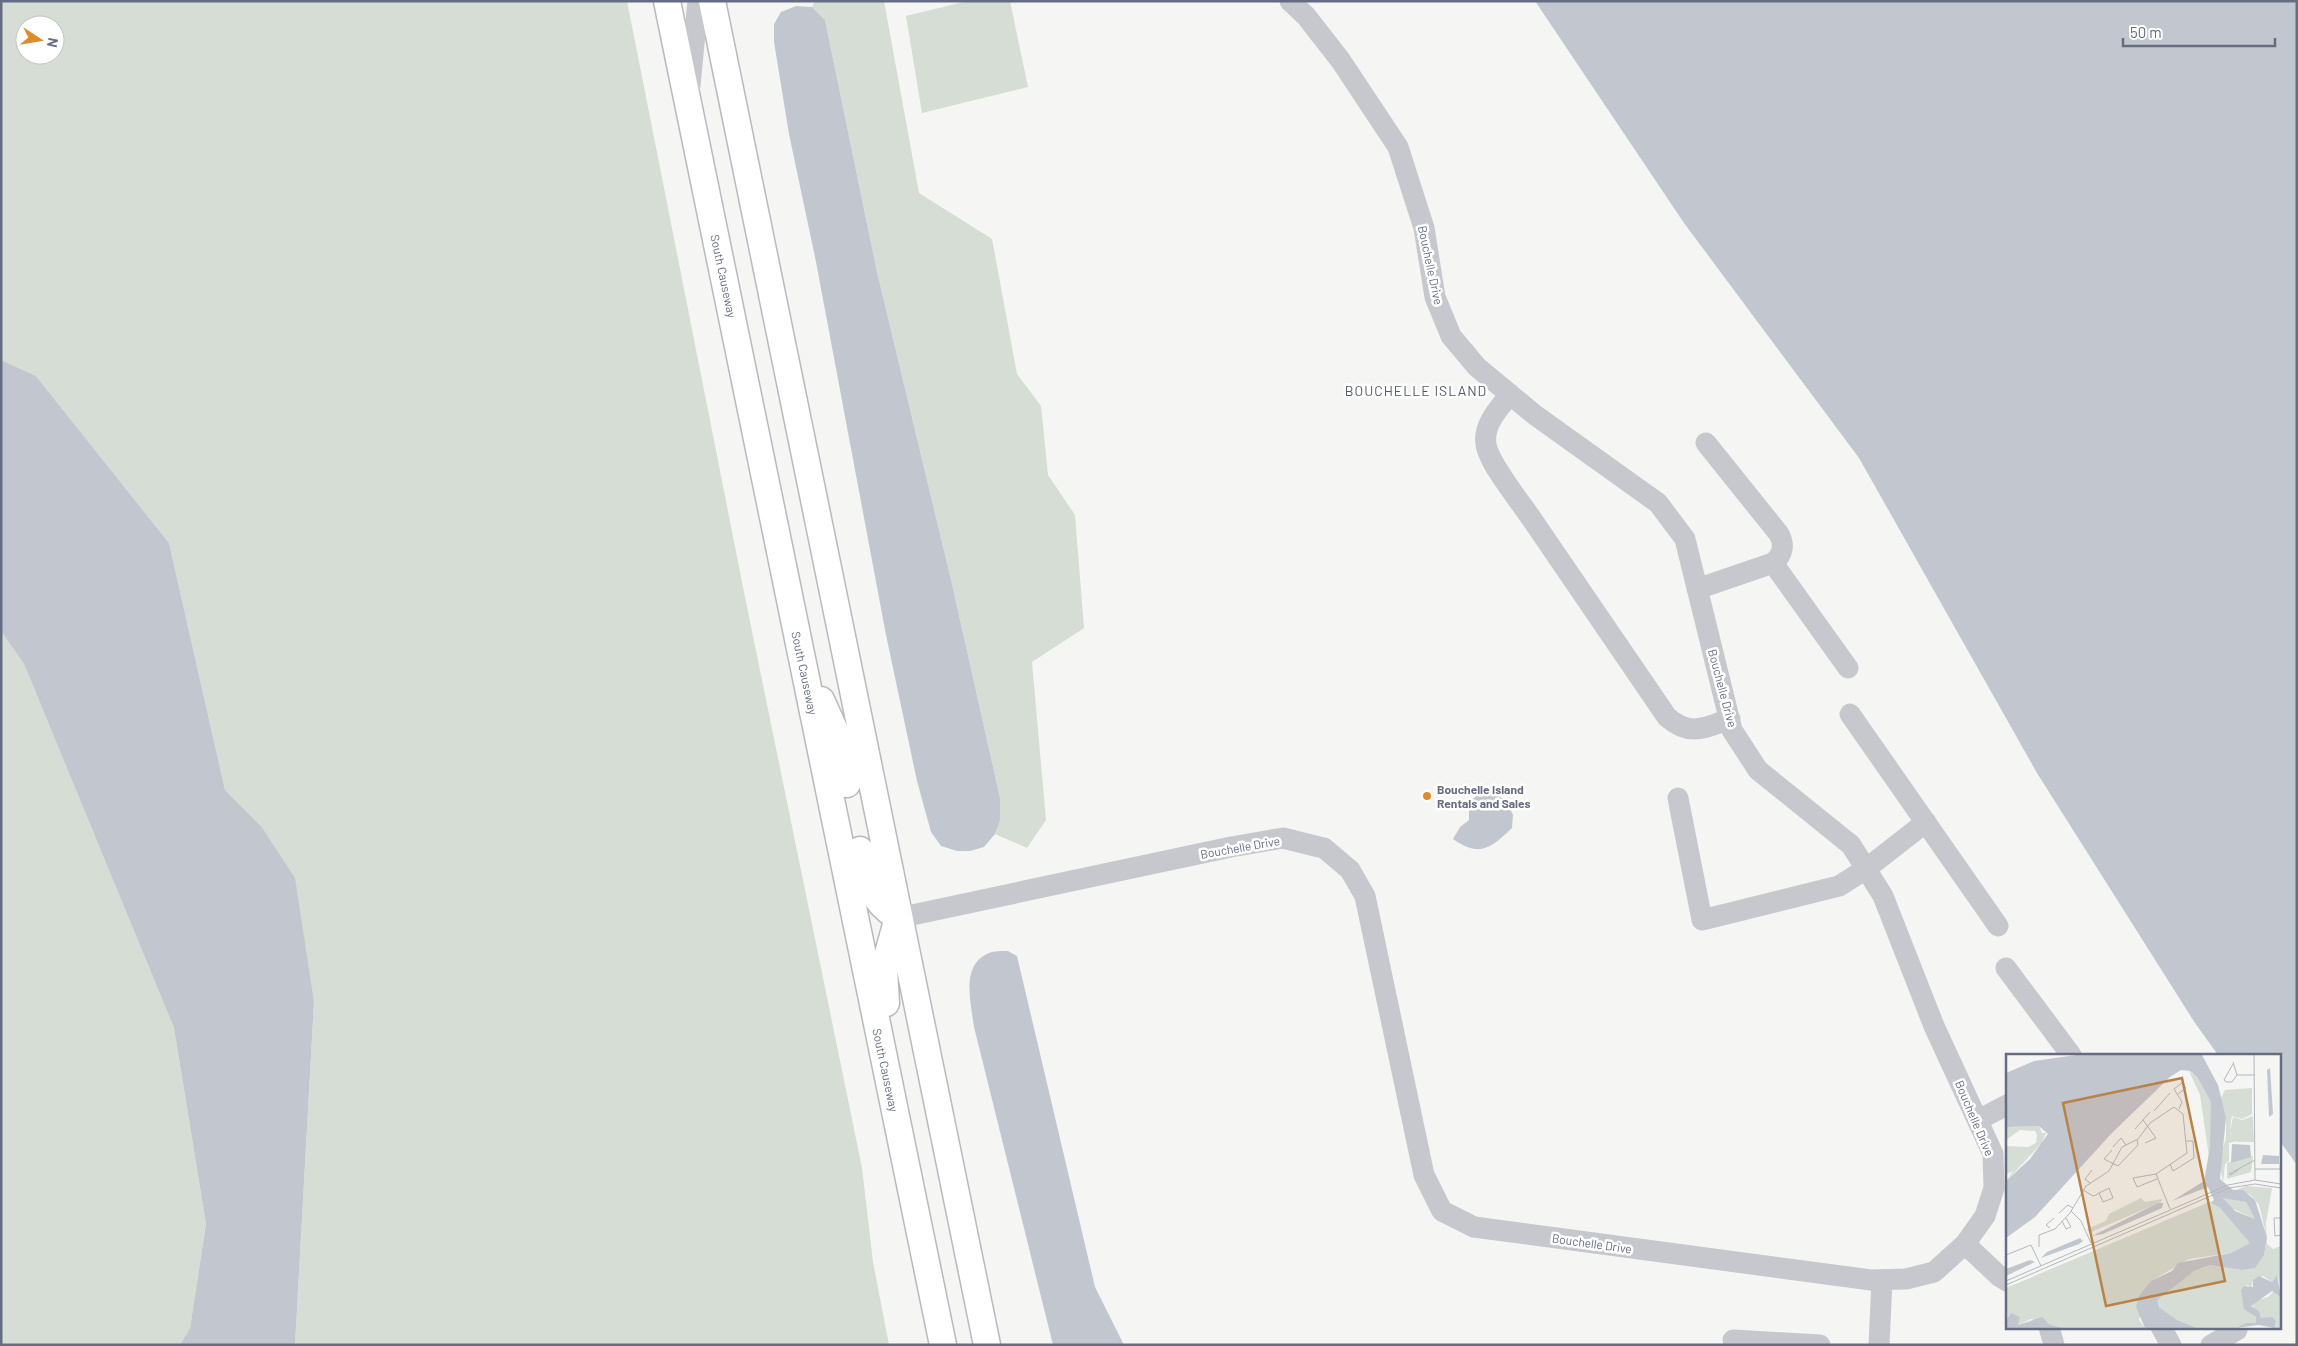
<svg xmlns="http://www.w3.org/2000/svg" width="2298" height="1346" viewBox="0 0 2298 1346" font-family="Barlow,sans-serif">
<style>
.green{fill:#d5ddd4;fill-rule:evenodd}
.water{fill:#c2c7cf}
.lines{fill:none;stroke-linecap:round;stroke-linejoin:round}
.major-casing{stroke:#b7b9be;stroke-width:29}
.minor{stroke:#c7c8cd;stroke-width:21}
.major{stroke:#fff;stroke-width:26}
.poi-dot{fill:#dc8b2d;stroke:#fff;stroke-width:2}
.labels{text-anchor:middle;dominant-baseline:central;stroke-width:5;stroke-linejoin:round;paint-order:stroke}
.street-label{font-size:12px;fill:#666d83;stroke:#fff}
.poi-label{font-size:12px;font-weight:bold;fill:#666d83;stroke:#fff;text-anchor:start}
.neighbourhood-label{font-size:14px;letter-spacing:1px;fill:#545968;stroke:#fff}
.inset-road{fill:none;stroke:#b3b7bf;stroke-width:1}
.view{fill:#b98247;fill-opacity:0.15;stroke:#b98247;stroke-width:2.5}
.inset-edge{fill:none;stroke:#666d83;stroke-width:2.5}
</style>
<rect width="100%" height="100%" fill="#f5f6f3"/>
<path class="green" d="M 1,1 L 627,1 L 745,597 L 862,1168 L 873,1262 L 889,1345 L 295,1345 L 314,1002 L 261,826 L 225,790 L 169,543 L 36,376 L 1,360 ZM 25,25 L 55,25 L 55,55 L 25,55 Z
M 815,1 L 884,1 L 919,193 L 992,239 L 1017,374 L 1041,406 L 1048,475 L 1075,515 L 1084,628 L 1032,662 L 1046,820 L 1027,848 L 995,834 L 1000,821 L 1000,798 L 952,584 L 877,272 L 825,20 L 812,7 Z
M 968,1 L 1010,1 L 1028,87 L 922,113 L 906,16 Z
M 1,631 L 24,664 L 174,1028 L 206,1224 L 190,1328 L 180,1345 L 1,1345 Z"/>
<path class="water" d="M 1535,1 L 2297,1 L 2297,1165 L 2279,1140 L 2279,1055 L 2218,1055 L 2195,1023 L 2037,773 L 1859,458 L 1684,223 Z
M 796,6 L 812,7 L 825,20 L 877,272 L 952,584 L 1000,798 L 1000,821 L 995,834 L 984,847 L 970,851 L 957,851 L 941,846 L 931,832 L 917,781 L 886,635 L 816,262 L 789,134 L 774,42 L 774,24 L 781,12 Z
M 1,360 L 36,376 L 169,543 L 225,790 L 261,826 L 295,878 L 314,1002 L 295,1345 L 180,1345 L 190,1328 L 206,1224 L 174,1028 L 24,664 L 1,631 Z
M 1488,791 L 1506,800 L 1513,815 L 1512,828 C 1491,848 1480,858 1453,839 L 1460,827 L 1469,820 L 1469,803 L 1479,793 Z
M 1008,951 L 1017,956 L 1095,1287 L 1124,1345 L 1053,1345 L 974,1027 C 971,1003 960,965 989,953 C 994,951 1002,951 1008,951 Z"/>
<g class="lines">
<defs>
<path id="major" d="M 667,1 L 943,1345
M 712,1 L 987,1345
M 821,700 L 836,733 L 847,784
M 860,850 C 866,880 870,900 898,918
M 886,1003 L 884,968 L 897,921"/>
</defs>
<use href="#major" class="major-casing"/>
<path class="minor" d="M 690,86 L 698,1
M 1510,394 C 1499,409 1483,424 1486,444 C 1488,462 1518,499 1529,515 C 1575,583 1621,650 1667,717 C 1690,737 1704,728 1730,719
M 1773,563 L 1848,668
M 1697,589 L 1773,563 C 1783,555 1785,545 1779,534 L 1706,443
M 1850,714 L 1998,926
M 1678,798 L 1702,920 L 1839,886 L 1866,869 L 1926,822
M 898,918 L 1231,847 L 1283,838 L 1319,847 L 1324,848 L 1350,870 L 1365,896 L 1424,1175 L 1442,1211 L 1474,1227 L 1871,1280 L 1906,1279 L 1934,1272 L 1965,1244 L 1985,1216 L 1994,1188 L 1993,1154 L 1934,1026 L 1883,896 L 1851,845 L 1758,770 L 1732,730 L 1685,539 L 1658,503 L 1535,415 L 1477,367 L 1451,336 L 1435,297 L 1424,228 L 1398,147 L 1341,61 L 1306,16 L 1290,1
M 2006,968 L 2071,1055
M 1978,1120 L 2007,1105
M 1965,1244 L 1999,1276 L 2007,1281
M 2049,1327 L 2054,1345
M 2161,1327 L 2171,1345
M 1733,1340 L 1820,1345
M 1879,1345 L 1882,1280
M 2211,1345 L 2237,1330 L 2236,1327"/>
<use href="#major" class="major"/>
</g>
<circle class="poi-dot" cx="1427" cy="796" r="5"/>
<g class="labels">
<g class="street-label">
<text transform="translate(1431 265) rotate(78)">Bouchelle Drive</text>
<text transform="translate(724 276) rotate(78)">South Causeway</text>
<text transform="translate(805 673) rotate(78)">South Causeway</text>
<text transform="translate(1723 688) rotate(75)">Bouchelle Drive</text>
<text transform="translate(1240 847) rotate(-10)">Bouchelle Drive</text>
<text transform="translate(886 1070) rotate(78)">South Causeway</text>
<text transform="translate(1975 1118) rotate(67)">Bouchelle Drive</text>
<text transform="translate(1592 1243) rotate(8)">Bouchelle Drive</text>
</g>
<g class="poi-label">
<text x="1437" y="789">Bouchelle Island<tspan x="1437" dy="14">Rentals and Sales</tspan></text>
</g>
<g class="neighbourhood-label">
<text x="1416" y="390">BOUCHELLE ISLAND</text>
</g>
</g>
<g transform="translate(2006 1054)">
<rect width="275" height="275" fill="#f5f6f3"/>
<path d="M 183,17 L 191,23 L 205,48 L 207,63 L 203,103 L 194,41 ZM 246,34 L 246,60 L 236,65 L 226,62 L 225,66 L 224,79 L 232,87 L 223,89 L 223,107 L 219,110 L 217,129 L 213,107 L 220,84 L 220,63 L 215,44 L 219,36 ZM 247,62 L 248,88 L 232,88 L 224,78 L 227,63 L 236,66 ZM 33,72 L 36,79 L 40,79 L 36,89 L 0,127 L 7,117 L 0,120 L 0,92 L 22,93 L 30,89 L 31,81 L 29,77 L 14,76 L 0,86 L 0,73 ZM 247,102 L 245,118 L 221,125 L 221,109 ZM 240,132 L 266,134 L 260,169 L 261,190 L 267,195 L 275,192 L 275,232 L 271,221 L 266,228 L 257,222 L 247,226 L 245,234 L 242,231 L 238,232 L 235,236 L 240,249 L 250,263 L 250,269 L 246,271 L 240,269 L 229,274 L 191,274 L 171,266 L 153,253 L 150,246 L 158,237 L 188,217 L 204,211 L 235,216 L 258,201 L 261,183 L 253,151 L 245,141 L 230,136 ZM 217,143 L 240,148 L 249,165 L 221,152 ZM 135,144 L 139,148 L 156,145 L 155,148 L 83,179 L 81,175 L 100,167 L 103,160 ZM 208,146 L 205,149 L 214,154 L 245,189 L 225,199 L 183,205 L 145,227 L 133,266 L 139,274 L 56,274 L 25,265 L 12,271 L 5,259 L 0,266 L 0,234 ZM 268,237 L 275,243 L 275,274 L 268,274 L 255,264 L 240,242 L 246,242 L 248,247 L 262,243 Z" fill="#d5ddd4"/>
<path d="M 70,1 L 196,1 L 212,31 L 220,63 L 214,125 L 227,136 L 237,136 L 249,146 L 261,183 L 258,201 L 249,214 L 235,216 L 204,211 L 188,217 L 151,246 L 153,253 L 171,266 L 191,274 L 139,274 L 130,253 L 133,242 L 145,227 L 166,217 L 172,209 L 225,199 L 244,189 L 214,154 L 205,149 L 208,146 L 202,133 L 166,147 L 198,127 L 204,93 L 205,48 L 191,23 L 184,17 L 175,16 L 164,23 L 106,79 L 29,163 L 0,184 L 0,127 L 24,105 L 42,80 L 33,72 L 0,73 L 0,19 L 28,7 ZM 217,144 L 240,148 L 249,165 L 229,157 ZM 264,14 L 267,60 L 263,63 L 261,16 ZM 226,90 L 244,91 L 245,103 L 225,109 ZM 257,101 L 273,102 L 273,110 L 255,110 ZM 152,149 L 157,149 L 156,154 L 97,180 L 86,182 ZM 74,184 L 77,187 L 73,190 L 35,204 L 41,198 ZM 24,206 L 29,208 L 0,222 L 0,215 ZM 271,221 L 275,243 L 266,237 L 245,252 L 253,257 L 255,264 L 266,263 L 270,267 L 268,274 L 253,271 L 229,274 L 240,269 L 250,269 L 250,263 L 238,255 L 235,236 L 238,232 L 247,233 L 247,226 L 253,222 L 266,228 ZM 5,259 L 14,263 L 12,271 L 36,263 L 43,270 L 56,274 L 0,274 L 0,266 Z" fill="#c2c7cf" fill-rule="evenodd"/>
<path class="inset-road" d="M 248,1 L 249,126M 227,8 L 231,21 L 226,28 L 220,28 L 218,26 L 227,10M 231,21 L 249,21M 172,40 L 180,34 L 176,29 L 168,35 L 176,48 L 173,55M 182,50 L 186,74M 148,57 L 164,39M 137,66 L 150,84 L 139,89M 129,75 L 144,58M 107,93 L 115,84 L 120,91M 106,96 L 98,105 L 112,112 L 132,91 L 131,86M 164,110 L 167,117 L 188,104 L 187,87 L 180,87M 233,115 L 225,121 L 223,120 L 249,106M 249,115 L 275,115M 150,120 L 127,124 L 131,133 L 151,125M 84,129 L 79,125 L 86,116M 77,136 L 87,142 L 90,141 L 93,139 L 103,134 L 107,144 L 97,148 L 93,139M 65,157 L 75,167 L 85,189M 53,159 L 62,151 L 67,154M 275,164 L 268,164 L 269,182 L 275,181M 56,167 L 60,175 L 65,173 L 60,164M 44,174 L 40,171 L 48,164M 49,175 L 64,159 L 80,132 L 103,117 L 116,93 L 132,85 L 144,69 L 168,53 L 177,60 L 181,99 L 150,120 L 164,155M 33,193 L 33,181 L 49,175M 0,201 L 25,191 L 35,212M 0,227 L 222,131 L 249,126 L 275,130M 0,231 L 223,134 L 249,130 L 275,134"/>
<path class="view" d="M 176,24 L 219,227 L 100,252 L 57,49 Z"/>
<rect width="275" height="275" class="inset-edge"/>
</g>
<rect width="2298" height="1346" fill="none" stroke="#666d83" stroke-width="5"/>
<g transform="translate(40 40) rotate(102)"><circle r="24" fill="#ffffff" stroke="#c2c5cd"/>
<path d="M0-4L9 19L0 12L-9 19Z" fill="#dc8b2d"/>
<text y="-8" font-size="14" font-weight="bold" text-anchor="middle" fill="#666d83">N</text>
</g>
<path d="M2123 38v8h152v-8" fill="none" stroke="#666d83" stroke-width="2.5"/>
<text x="2130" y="38" font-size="15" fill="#666d83" stroke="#ffffff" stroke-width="4" paint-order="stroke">50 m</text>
</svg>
